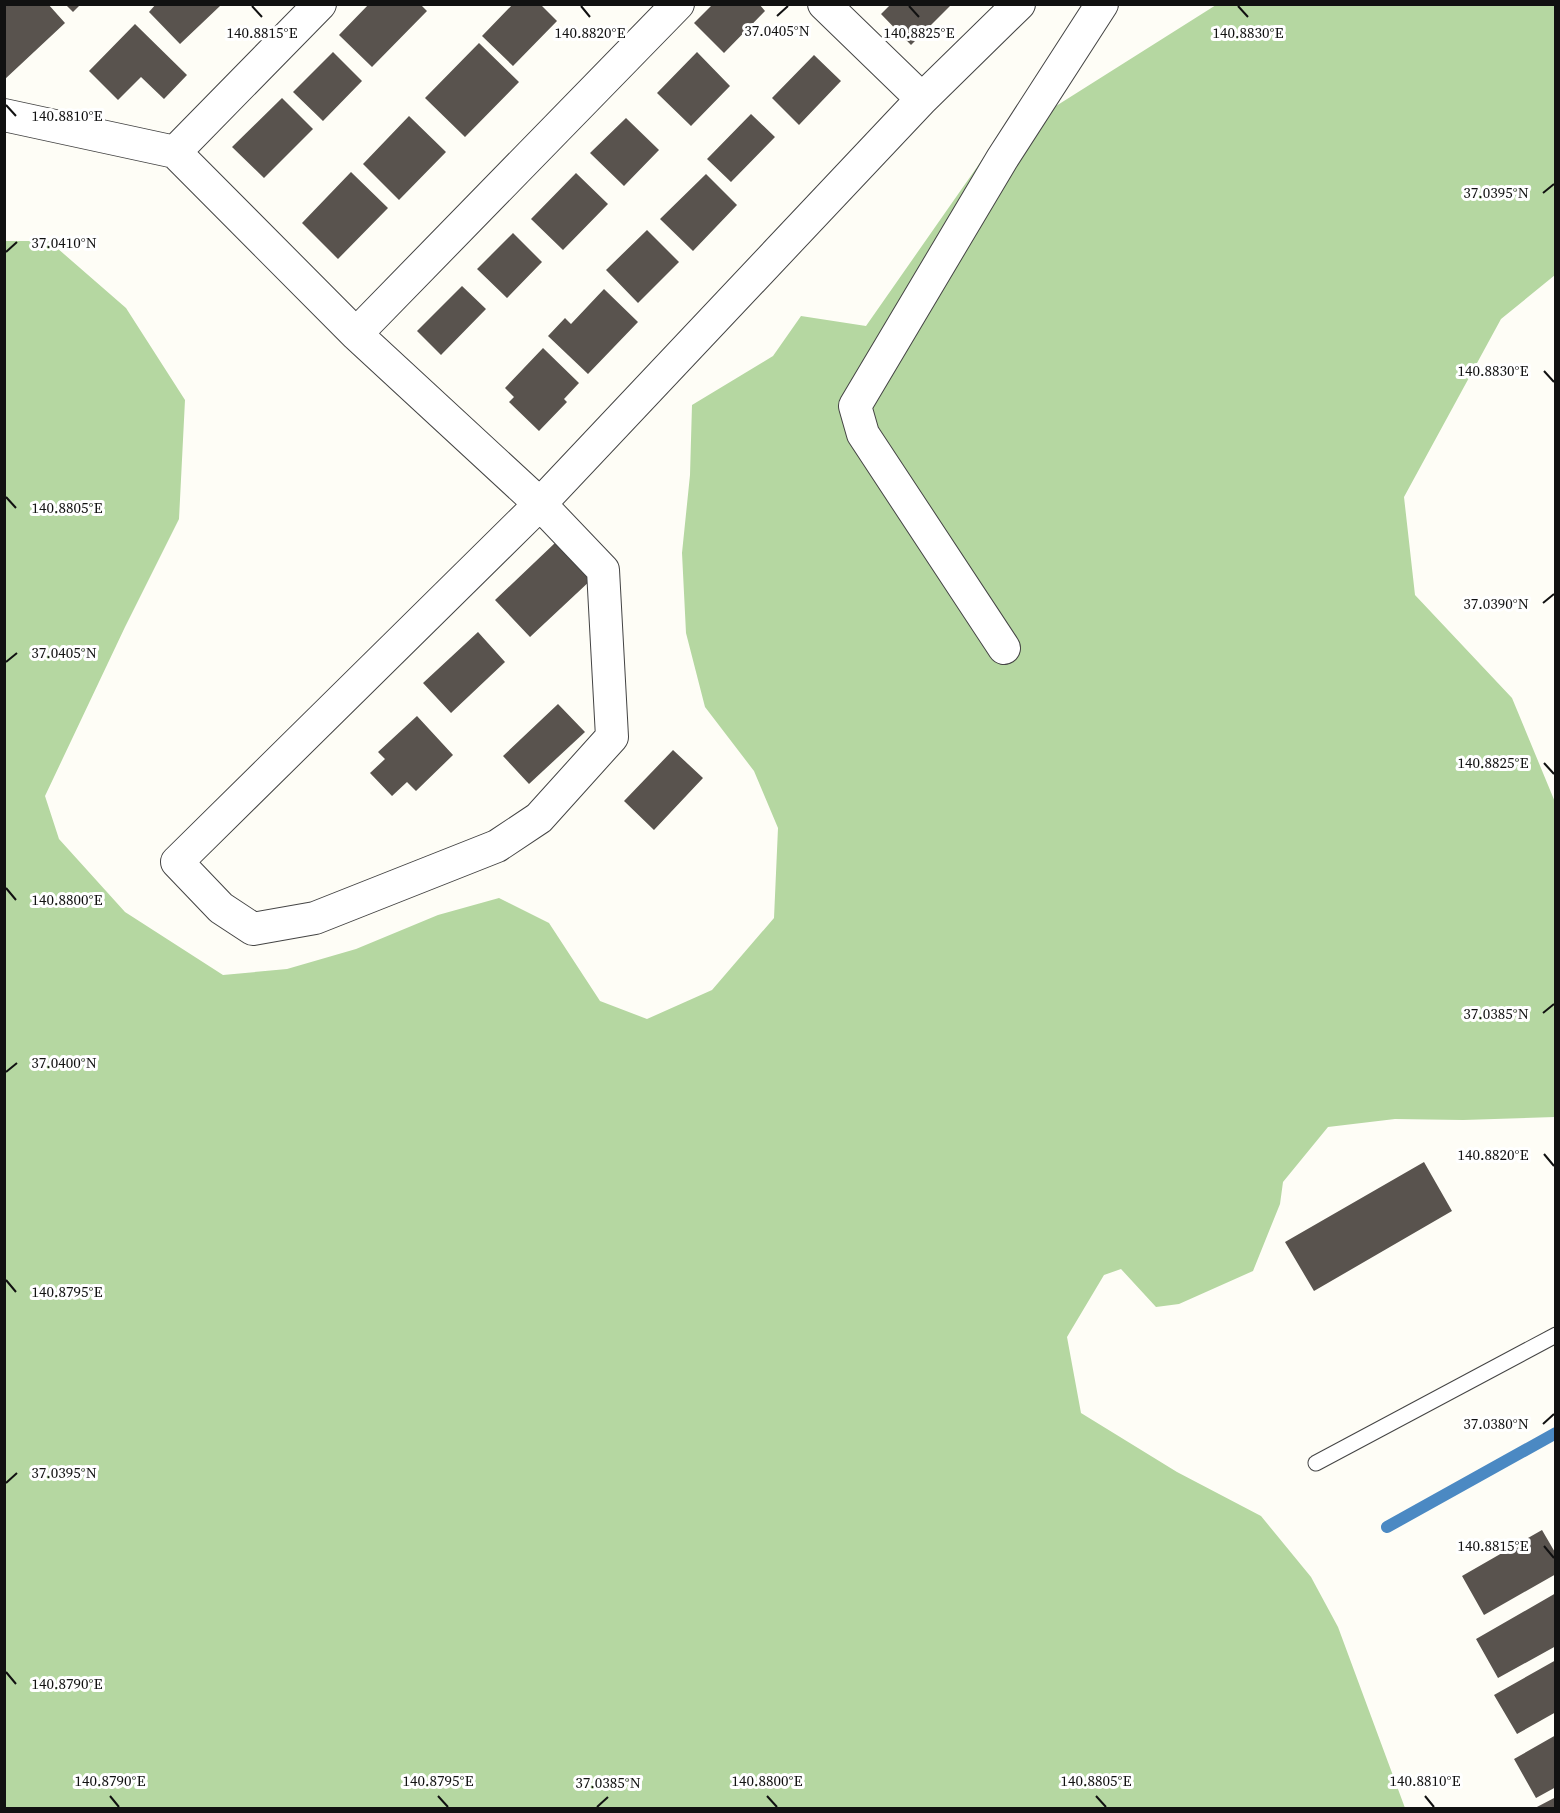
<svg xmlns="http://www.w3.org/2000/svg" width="1560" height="1813" viewBox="0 0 1560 1813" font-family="'Source Serif 4',serif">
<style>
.forest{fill:#b5d7a1}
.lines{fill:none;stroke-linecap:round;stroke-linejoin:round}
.stream{stroke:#4b89c3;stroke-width:12}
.building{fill:#59534e}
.lane-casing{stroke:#444;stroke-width:17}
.street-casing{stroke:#444;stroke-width:34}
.lane{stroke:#fff;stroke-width:15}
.street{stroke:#fff;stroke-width:32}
.ticks{fill:none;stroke:#111;stroke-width:2}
.ticks-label{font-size:15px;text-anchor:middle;fill:#111;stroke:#fff;stroke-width:6;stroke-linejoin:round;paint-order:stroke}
</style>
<rect width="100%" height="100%" fill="#fefdf6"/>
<path class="forest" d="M 1216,5 L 1555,5 L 1555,275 L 1501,319 L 1404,497 L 1415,595 L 1512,698 L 1555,802 L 1555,1117 L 1463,1120 L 1395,1119 L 1328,1127 L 1283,1182 L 1280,1204 L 1253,1271 L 1179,1304 L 1156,1307 L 1121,1269 L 1104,1275 L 1067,1337 L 1081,1413 L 1177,1472 L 1261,1516 L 1311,1577 L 1338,1627 L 1405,1808 L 5,1808 L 4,241 L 49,241 L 126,308 L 185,400 L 179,519 L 125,627 L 45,796 L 59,839 L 125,912 L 223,975 L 287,969 L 356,949 L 438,915 L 499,898 L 549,923 L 600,1001 L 647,1019 L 712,990 L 774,918 L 778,828 L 754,771 L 705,707 L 686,633 L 682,553 L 690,475 L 692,405 L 773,356 L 801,316 L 866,326 L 991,147 Z"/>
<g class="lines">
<path class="stream" d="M 1387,1527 L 1556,1433"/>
</g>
<path class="building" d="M 4,4 L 48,4 L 65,23 L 4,80 Z
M 65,4 L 81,4 L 73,12 Z
M 156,4 L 219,4 L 220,6 L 180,44 L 149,12 Z
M 369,4 L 420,4 L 427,11 L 372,67 L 339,35 Z
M 513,4 L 540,4 L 557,21 L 513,66 L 482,36 Z
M 713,4 L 759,4 L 765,11 L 724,53 L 694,23 Z
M 891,4 L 952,4 L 911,45 L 881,14 Z
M 135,24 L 187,75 L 164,99 L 141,77 L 118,100 L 89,71 Z
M 479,43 L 519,82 L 465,137 L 425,98 Z
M 333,52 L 362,81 L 323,121 L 293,92 Z
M 697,52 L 730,86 L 691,126 L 657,93 Z
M 814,55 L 841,81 L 799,125 L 772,98 Z
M 282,98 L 313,129 L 264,178 L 232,147 Z
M 751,114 L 775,137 L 731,182 L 707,159 Z
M 409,116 L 446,152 L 399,200 L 363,164 Z
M 626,118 L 659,150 L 624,186 L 590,153 Z
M 351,172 L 388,208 L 338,259 L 302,223 Z
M 576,173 L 608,204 L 563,250 L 531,219 Z
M 706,174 L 737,205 L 693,251 L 660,219 Z
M 647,230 L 679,262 L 638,303 L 606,270 Z
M 513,233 L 542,262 L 507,298 L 477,269 Z
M 462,286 L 486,309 L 441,355 L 417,331 Z
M 604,289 L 638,322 L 588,374 L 548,336 L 565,318 L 571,324 Z
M 543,348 L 579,383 L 564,399 L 567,402 L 539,431 L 509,402 L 514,397 L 505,388 Z
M 556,542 L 592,579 L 530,637 L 495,600 Z
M 478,632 L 505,662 L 451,713 L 423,683 Z
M 558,704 L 585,732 L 529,784 L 503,756 Z
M 417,716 L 453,755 L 416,791 L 407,782 L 392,796 L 370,773 L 385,759 L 378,752 Z
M 673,750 L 703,778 L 654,830 L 624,801 Z
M 1424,1162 L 1452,1211 L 1314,1291 L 1285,1242 Z
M 1542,1530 L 1556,1554 L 1556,1574 L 1484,1615 L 1462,1576 Z
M 1556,1593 L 1556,1646 L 1498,1678 L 1476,1639 Z
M 1556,1660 L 1556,1712 L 1517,1734 L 1494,1695 Z
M 1556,1735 L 1556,1787 L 1536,1798 L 1514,1759 Z
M 1556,1797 L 1556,1808 L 1535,1808 Z"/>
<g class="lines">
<defs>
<path id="lane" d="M 1316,1463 L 1556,1335"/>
<path id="street" d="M 824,4 L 922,99
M 4,115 L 175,152 L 356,334 L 540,504 L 603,570 L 612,737 L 539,818 L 497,846 L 315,918 L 253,929 L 221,908 L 177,862 L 540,504 L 922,99 L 1019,4
M 175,152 L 320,4
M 356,334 L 678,4
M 1004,648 L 863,434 L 855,406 L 1002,159 L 1102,4"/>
</defs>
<use href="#lane" class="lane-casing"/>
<use href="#street" class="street-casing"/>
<use href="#lane" class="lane"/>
<use href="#street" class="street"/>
</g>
<path class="ticks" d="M 252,6 L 262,17M 581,6 L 590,17M 909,6 L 919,17M 1238,6 L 1248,17M 777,16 L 788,6M 6,105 L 16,116M 1543,193 L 1554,184M 6,252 L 17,242M 1544,371 L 1554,382M 6,497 L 16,508M 1543,603 L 1554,594M 6,662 L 17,653M 1544,763 L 1554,774M 6,888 L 16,900M 1543,1013 L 1554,1004M 6,1072 L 17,1063M 1544,1154 L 1554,1166M 6,1280 L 16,1292M 1543,1424 L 1554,1414M 6,1483 L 17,1473M 1544,1546 L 1554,1558M 6,1672 L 16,1684M 110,1796 L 119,1807M 438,1796 L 448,1807M 767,1796 L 777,1807M 1096,1796 L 1106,1807M 1425,1796 L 1434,1807M 597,1807 L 608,1797"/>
<g class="ticks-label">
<text x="777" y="36">37.0405°N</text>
<text x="262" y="38">140.8815°E</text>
<text x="590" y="38">140.8820°E</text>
<text x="919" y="38">140.8825°E</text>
<text x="1248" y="38">140.8830°E</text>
<text x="67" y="121">140.8810°E</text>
<text x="1496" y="198">37.0395°N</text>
<text x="64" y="248">37.0410°N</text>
<text x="1493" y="376">140.8830°E</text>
<text x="67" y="513">140.8805°E</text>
<text x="1496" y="609">37.0390°N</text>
<text x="64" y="658">37.0405°N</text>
<text x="1493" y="768">140.8825°E</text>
<text x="67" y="905">140.8800°E</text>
<text x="1496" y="1019">37.0385°N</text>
<text x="64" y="1068">37.0400°N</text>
<text x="1493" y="1160">140.8820°E</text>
<text x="67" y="1297">140.8795°E</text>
<text x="1496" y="1429">37.0380°N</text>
<text x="64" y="1478">37.0395°N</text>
<text x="1493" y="1551">140.8815°E</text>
<text x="67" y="1689">140.8790°E</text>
<text x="110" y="1786">140.8790°E</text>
<text x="438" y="1786">140.8795°E</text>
<text x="767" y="1786">140.8800°E</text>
<text x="1096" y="1786">140.8805°E</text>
<text x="1425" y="1786">140.8810°E</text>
<text x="608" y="1788">37.0385°N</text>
</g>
<rect width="1560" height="1813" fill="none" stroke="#111111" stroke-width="12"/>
</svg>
